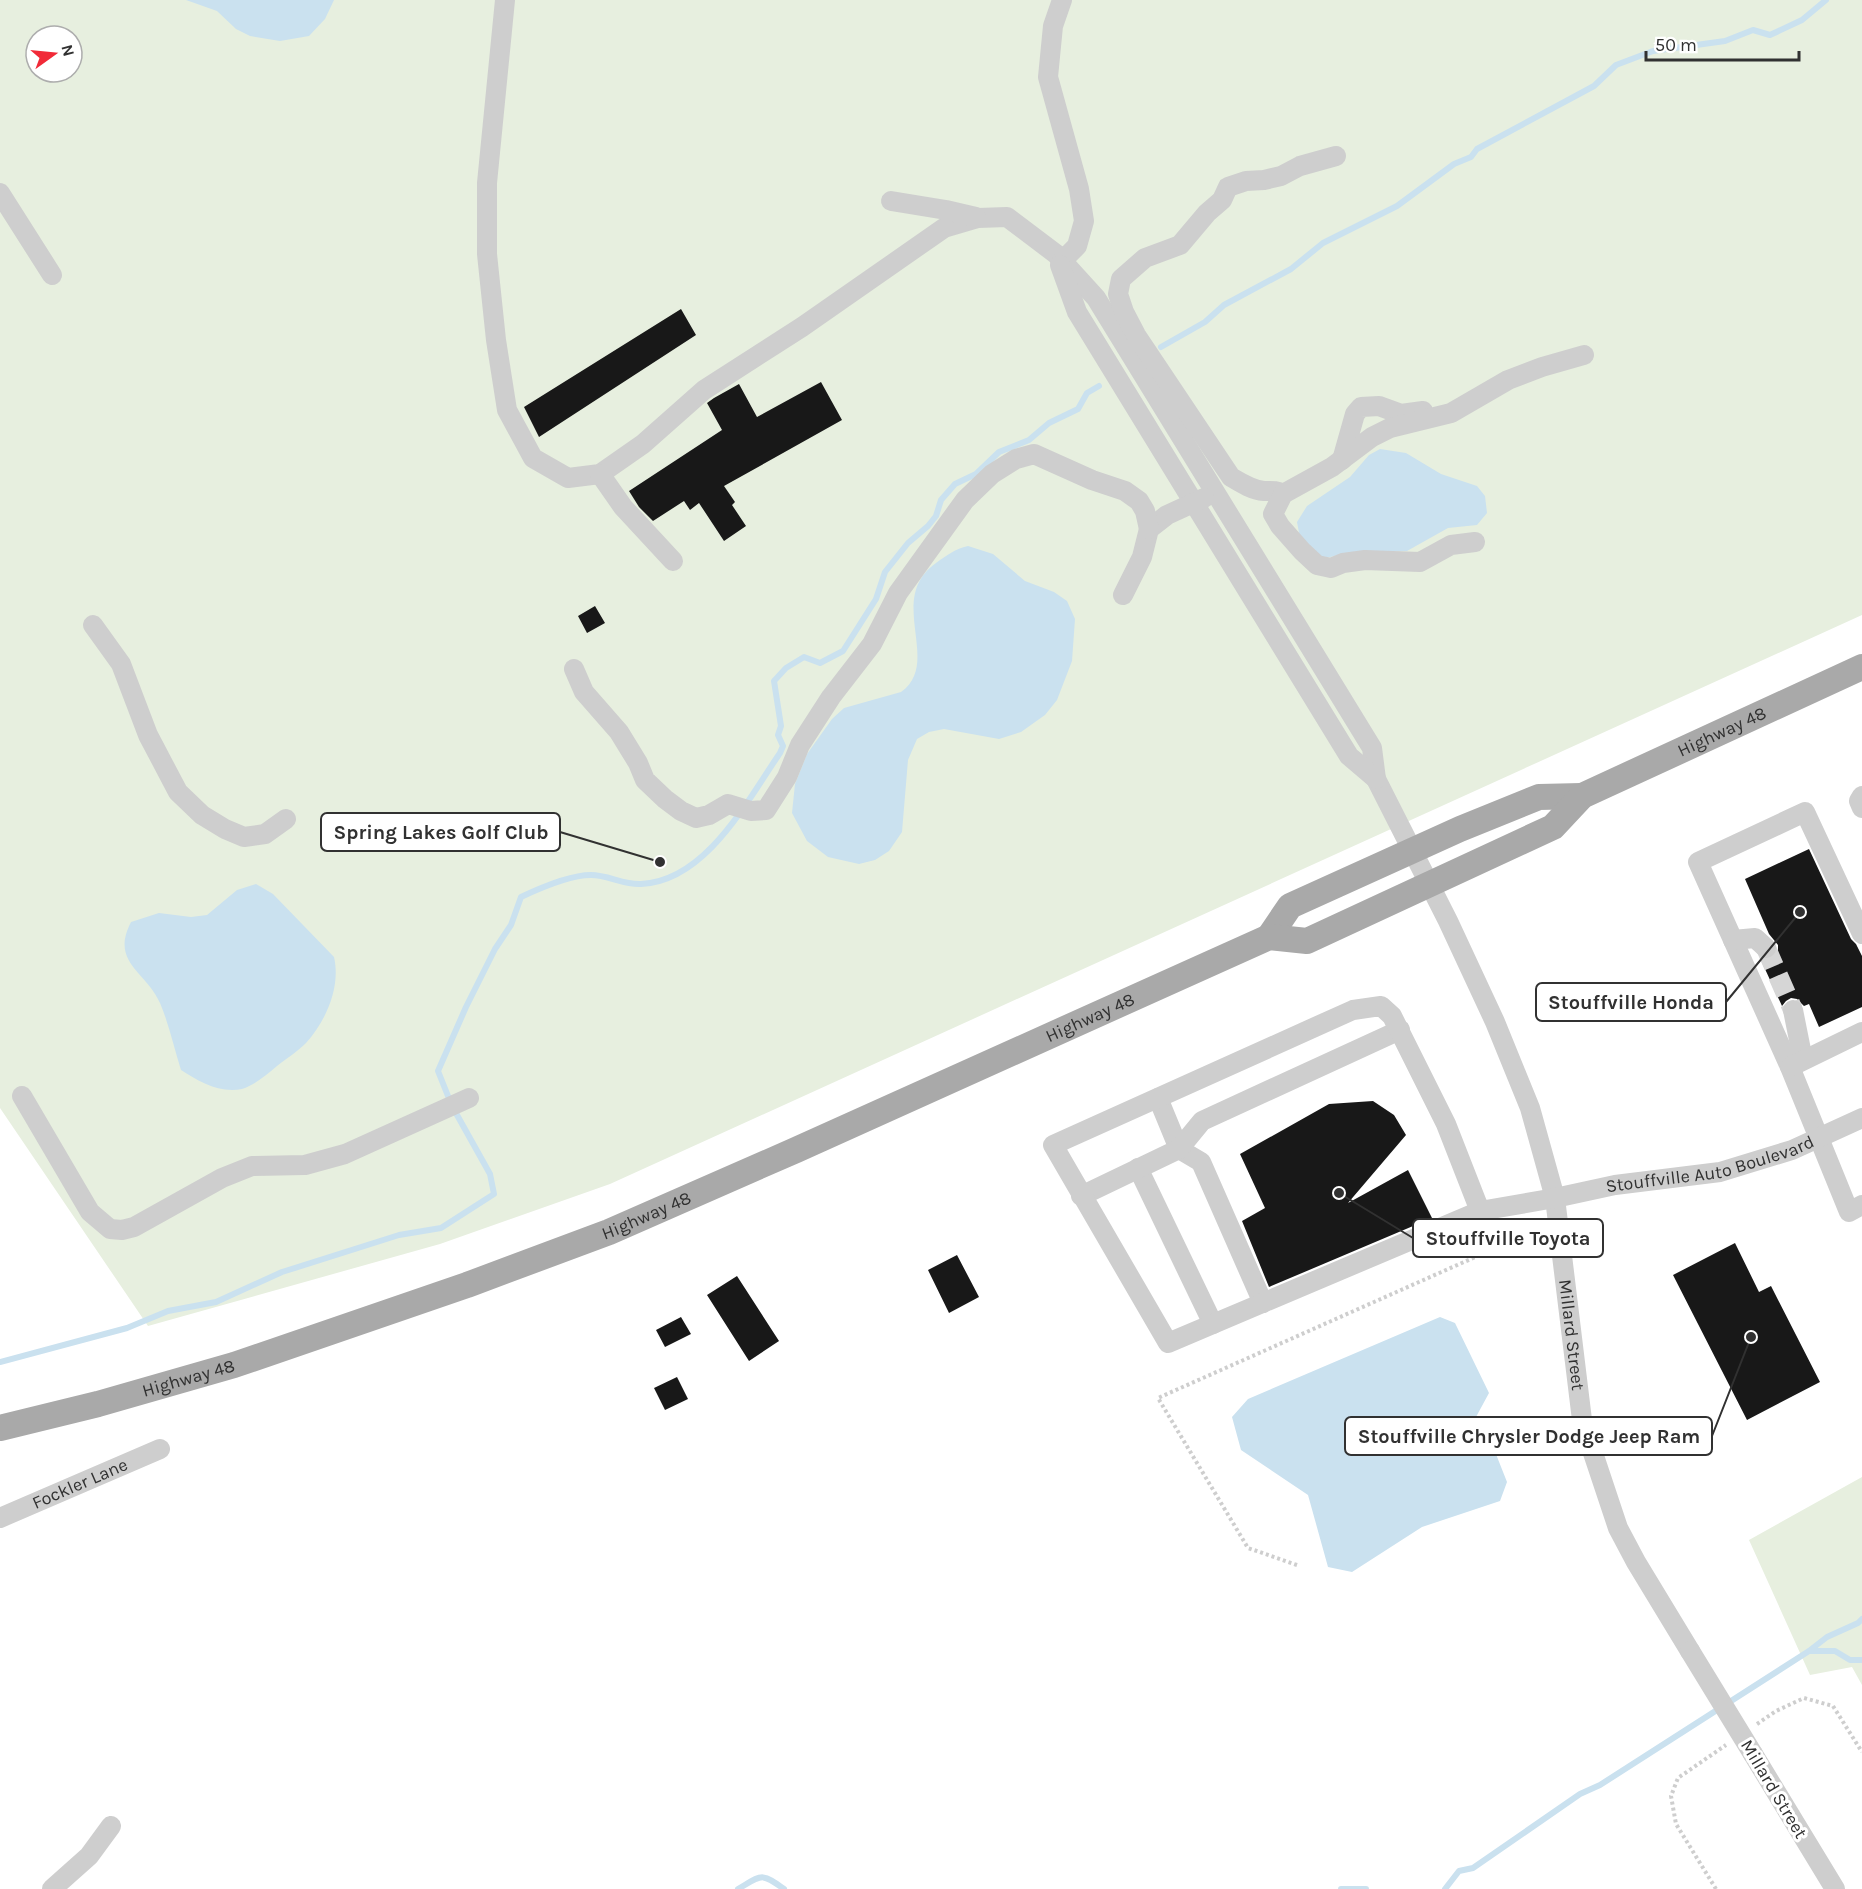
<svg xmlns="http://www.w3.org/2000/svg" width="1862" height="1889" viewBox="0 0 1862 1889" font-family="Karla,sans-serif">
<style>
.green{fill:#e7efdf;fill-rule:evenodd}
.water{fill:#cae1ef}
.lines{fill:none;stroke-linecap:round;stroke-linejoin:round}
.stream{stroke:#cae1ef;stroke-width:6}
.building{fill:#181818}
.minor-tunnel{stroke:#d6d6d6;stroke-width:20;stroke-dasharray:20 10;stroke-linecap:butt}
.path{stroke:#cecece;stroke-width:4;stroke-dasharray:3 3;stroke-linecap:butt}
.minor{stroke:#cecece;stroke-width:20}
.major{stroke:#a9a9a9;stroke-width:26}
.minor-bridge{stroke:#cecece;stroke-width:20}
.labels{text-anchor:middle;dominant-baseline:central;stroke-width:6;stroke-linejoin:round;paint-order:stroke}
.street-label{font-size:18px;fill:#313131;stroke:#fff}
.leader{fill:none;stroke:#313131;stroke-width:2}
.callout-dot{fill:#313131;stroke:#fff;stroke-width:2}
.callout{fill:#fff;stroke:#313131;stroke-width:2}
.callout-label{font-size:20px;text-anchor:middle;font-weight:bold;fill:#313131}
</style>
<rect width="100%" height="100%" fill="#fff"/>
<path class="green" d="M 0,0 L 1862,0 L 1862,615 L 610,1184 L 440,1244 L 148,1326 L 0,1108 ZM 36,36 L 72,36 L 72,72 L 36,72 Z
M 1862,1477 L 1862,1685 L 1852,1667 L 1810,1675 L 1749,1540 Z"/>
<path class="water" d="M 186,0 L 334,0 L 325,19 L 309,36 L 280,41 L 250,36 L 236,29 L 217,11 Z
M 1380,449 L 1406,453 L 1441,474 L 1477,486 L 1485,496 L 1487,513 L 1477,525 L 1448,528 L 1407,551 L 1351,552 L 1326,558 L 1313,555 L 1300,538 L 1297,522 L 1307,506 L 1350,477 L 1369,455 Z
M 968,546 L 993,554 L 1025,581 L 1054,592 L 1067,601 L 1075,619 L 1072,661 L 1057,700 L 1045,715 L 1021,732 L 999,739 L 944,729 L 929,732 L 917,739 L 908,760 L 902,832 L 889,851 L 875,860 L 859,864 L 828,857 L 807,841 L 792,813 L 795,784 L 807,754 L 832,719 L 844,708 L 901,692 C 943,662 885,599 936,563 C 947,555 955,549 968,546 Z
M 256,884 L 273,894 L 334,957 C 341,987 326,1021 306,1043 C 298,1051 286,1059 277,1066 C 266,1075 255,1085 242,1089 C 220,1094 198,1081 181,1070 C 174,1048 169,1024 160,1003 C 146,971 110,963 131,922 L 159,913 L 191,917 L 207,915 L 237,890 Z
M 1440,1317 L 1455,1323 L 1489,1393 L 1476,1417 L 1407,1422 L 1399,1434 L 1461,1426 L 1490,1439 L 1507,1482 L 1500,1501 L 1422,1527 L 1352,1572 L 1328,1567 L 1308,1495 L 1241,1450 L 1232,1417 L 1248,1399 Z"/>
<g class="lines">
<path class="stream" d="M 1161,347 L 1205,322 L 1224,305 L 1291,269 L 1323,243 L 1397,206 L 1454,164 L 1471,157 L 1477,149 L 1594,86 L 1616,65 L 1653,51 L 1725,41 L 1753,30 L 1770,35 L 1802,20 L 1826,0
M 0,1362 L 127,1328 L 168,1311 L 216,1302 L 282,1272 L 399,1235 L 441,1228 L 494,1194 L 490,1174 L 452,1106 L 438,1071 L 466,1007 L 495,949 L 511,925 L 521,897 C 540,888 570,875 591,875 C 608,875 624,885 641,884 C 706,881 747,801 780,753 L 783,746 L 778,735 L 781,726 L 774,681 L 786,668 L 804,657 L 820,663 L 843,651 L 876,599 L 885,572 L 908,543 L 928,526 L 936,516 L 941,500 L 955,484 L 976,474 L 999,452 L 1029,440 L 1049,423 L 1078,409 L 1087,393 L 1099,386
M 1809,1651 L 1835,1651 L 1850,1660 L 1862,1660
M 738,1889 C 762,1875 761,1872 784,1889
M 1341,1889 L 1366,1889
M 1445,1889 L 1459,1871 L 1473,1868 L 1580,1794 L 1600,1785 L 1809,1651 L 1827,1637 L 1858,1623 L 1862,1619"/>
</g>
<path class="building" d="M 681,309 L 696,335 L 539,437 L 524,407 Z
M 821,382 L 842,420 L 724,486 L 735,502 L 732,505 L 746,526 L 724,541 L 699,503 L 690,510 L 684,501 L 653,521 L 639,507 L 629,491 L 722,430 L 707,403 L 714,398 L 739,384 L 757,417 Z
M 595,606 L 605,623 L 587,633 L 578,616 Z
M 1809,849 L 1851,939 L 1856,944 L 1862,956 L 1862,1007 L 1819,1027 L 1809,1004 L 1804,1006 L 1797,999 L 1791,998 L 1786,1001 L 1782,1006 L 1760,958 L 1769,960 L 1774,956 L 1778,951 L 1778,945 L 1769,934 L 1745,879 Z
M 1373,1101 L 1394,1115 L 1406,1135 L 1348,1203 L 1408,1170 L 1432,1218 L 1269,1287 L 1242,1221 L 1265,1208 L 1240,1154 L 1329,1104 Z
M 1735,1243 L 1759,1292 L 1771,1286 L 1820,1382 L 1747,1420 L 1673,1275 Z
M 957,1255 L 979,1297 L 949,1313 L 928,1270 Z
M 737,1276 L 779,1341 L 749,1361 L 707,1295 Z
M 681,1317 L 691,1334 L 665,1347 L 656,1330 Z
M 677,1377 L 688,1399 L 665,1410 L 654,1388 Z"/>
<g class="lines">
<path class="minor-tunnel" d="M 1766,948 L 1793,1010"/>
<path class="path" d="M 1297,1565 L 1248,1548 L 1158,1398 L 1518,1238
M 1757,1724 L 1776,1711 L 1804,1698 L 1833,1706 L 1862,1752
M 1716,1889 L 1676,1824 L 1671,1796 L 1678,1778 L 1726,1745"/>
<g class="minor">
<path id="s1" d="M 505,0 L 487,183 L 487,254 L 496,340 L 507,410 L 533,458 L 568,478 L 600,474 L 643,444 L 704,390 L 802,327 L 944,228 L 978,218 L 1007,217 L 1056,254 L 1096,298 L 1372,748 L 1376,779 L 1448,921 L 1495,1022 L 1530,1108 L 1555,1198 L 1582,1420 L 1618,1528 L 1636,1562 L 1690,1651"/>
<path d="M 1062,0 L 1053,26 L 1048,77 L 1079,189 L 1084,221 L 1077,246 L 1062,261"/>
<path d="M 0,193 L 52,275"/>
<path d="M 891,201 L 946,210 L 976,217"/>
<path d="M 1060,265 L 1077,312 L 1349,756 L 1376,779"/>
<path d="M 1342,460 L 1355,414 L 1361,407 L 1379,406 L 1401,414 L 1423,411"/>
<path d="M 600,474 L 623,507 L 673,561"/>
<path d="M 1283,494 C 1275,490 1272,491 1264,491 C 1252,490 1241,483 1231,477 L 1136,335 L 1124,312 L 1118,294 L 1121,279 L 1145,258 L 1180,245 L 1207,213 L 1222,200 L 1228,187 L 1246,181 L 1264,180 L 1281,176 L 1300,166 L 1336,156"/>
<path d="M 1475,542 L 1451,545 L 1420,562 L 1365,560 L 1343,563 L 1331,568 L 1317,565 L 1302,551 L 1280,526 L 1273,514 L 1283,494 L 1332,467 L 1372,437 L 1390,428 L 1451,413 L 1508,380 L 1542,367 L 1584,355"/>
<path d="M 1123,595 L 1142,557 L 1149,529 L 1167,515 L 1204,498"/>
<path d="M 93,625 L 121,664 L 148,735 L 178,792 L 202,815 L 225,829 L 244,837 L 265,834 L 286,819"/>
<path d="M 574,669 L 584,692 L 619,732 L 638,763 L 645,780 L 665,799 L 681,811 L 696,818 L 709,815 L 728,804 L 751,811 L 766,810 L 787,777 L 800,745 L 831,697 L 872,644 L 898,593 L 965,500 L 992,474 L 1016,459 L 1034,454 L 1092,480 L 1125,491 L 1139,501 L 1145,511 L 1149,529"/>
<path d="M 1862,796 L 1859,801 L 1862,808"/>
<path d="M 1862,934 L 1805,812 L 1698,862 L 1790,1067 L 1849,1212 L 1862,1205"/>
<path d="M 1733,940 L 1755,938 L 1766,948"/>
<path d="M 1793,1010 L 1803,1060"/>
<path d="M 1790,1067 L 1862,1032"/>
<path d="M 22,1096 L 90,1212 L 110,1229 L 122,1230 L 134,1227 L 222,1178 L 252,1166 L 305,1165 L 345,1154 L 469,1098"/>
<path d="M 1158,1098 L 1179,1149 L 1201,1162 L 1263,1303"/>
<path d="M 1138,1168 L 1213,1324"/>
<path d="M 1081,1196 L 1179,1149 L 1202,1121 L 1400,1030"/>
<path id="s2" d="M 1480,1211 L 1446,1124 L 1392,1016 L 1381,1006 L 1353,1010 L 1053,1145 L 1168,1343 L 1480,1211 L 1555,1198 L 1615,1185 L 1720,1172 L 1792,1150 L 1862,1118"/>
<path id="s3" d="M 0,1518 L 160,1449"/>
<path d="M 1753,1754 L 1835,1889"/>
<path d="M 52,1889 L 89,1856 L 111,1826"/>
</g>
<g class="major">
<path d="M 1269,937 L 1290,906 L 1460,829 L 1539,797 L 1582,796"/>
<path id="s4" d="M 0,1428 L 98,1404 L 234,1365 L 467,1285 L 609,1232 L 796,1150 L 1269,937 L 1307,941 L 1553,827 L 1582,796 L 1862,667"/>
</g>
<path class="minor-bridge" d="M 1690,1651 L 1753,1754"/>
</g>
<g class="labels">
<g class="street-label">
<text stroke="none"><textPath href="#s4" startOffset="1869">Highway 48</textPath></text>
<text stroke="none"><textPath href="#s4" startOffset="1167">Highway 48</textPath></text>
<text stroke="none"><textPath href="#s2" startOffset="1389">Stouffville Auto Boulevard</textPath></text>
<text stroke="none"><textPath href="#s4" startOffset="681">Highway 48</textPath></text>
<text stroke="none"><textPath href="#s1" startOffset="2302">Millard Street</textPath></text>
<text stroke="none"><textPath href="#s4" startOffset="195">Highway 48</textPath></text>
<text stroke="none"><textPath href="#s3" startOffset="87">Fockler Lane</textPath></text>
<text transform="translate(1774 1789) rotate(59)">Millard Street</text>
</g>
</g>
<path class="leader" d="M660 862L560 832M1800 912L1726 1002M1339 1193L1413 1238M1751 1337L1712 1436"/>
<g class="callout-dot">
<circle cx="660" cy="862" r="6"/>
<circle cx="1800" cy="912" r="6"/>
<circle cx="1339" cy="1193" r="6"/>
<circle cx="1751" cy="1337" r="6"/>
</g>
<g class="callout">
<rect x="321" y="813" width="239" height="38" rx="6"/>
<rect x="1536" y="983" width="190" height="38" rx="6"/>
<rect x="1413" y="1219" width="190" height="38" rx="6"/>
<rect x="1345" y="1417" width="367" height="38" rx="6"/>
</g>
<g class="callout-label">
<text x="441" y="839">Spring Lakes Golf Club</text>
<text x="1631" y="1009">Stouffville Honda</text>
<text x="1508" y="1245">Stouffville Toyota</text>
<text x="1529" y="1443">Stouffville Chrysler Dodge Jeep Ram</text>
</g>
<g transform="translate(54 54) rotate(75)"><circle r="28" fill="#ffffff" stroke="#adadad" stroke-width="1.5"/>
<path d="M0-4.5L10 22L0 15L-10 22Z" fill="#f12a38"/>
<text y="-9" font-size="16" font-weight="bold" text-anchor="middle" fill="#313131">N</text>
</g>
<path d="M1646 51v9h153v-9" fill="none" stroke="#313131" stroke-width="3"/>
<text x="1655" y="51" font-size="18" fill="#313131" stroke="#ffffff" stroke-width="4.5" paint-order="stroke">50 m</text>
</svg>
